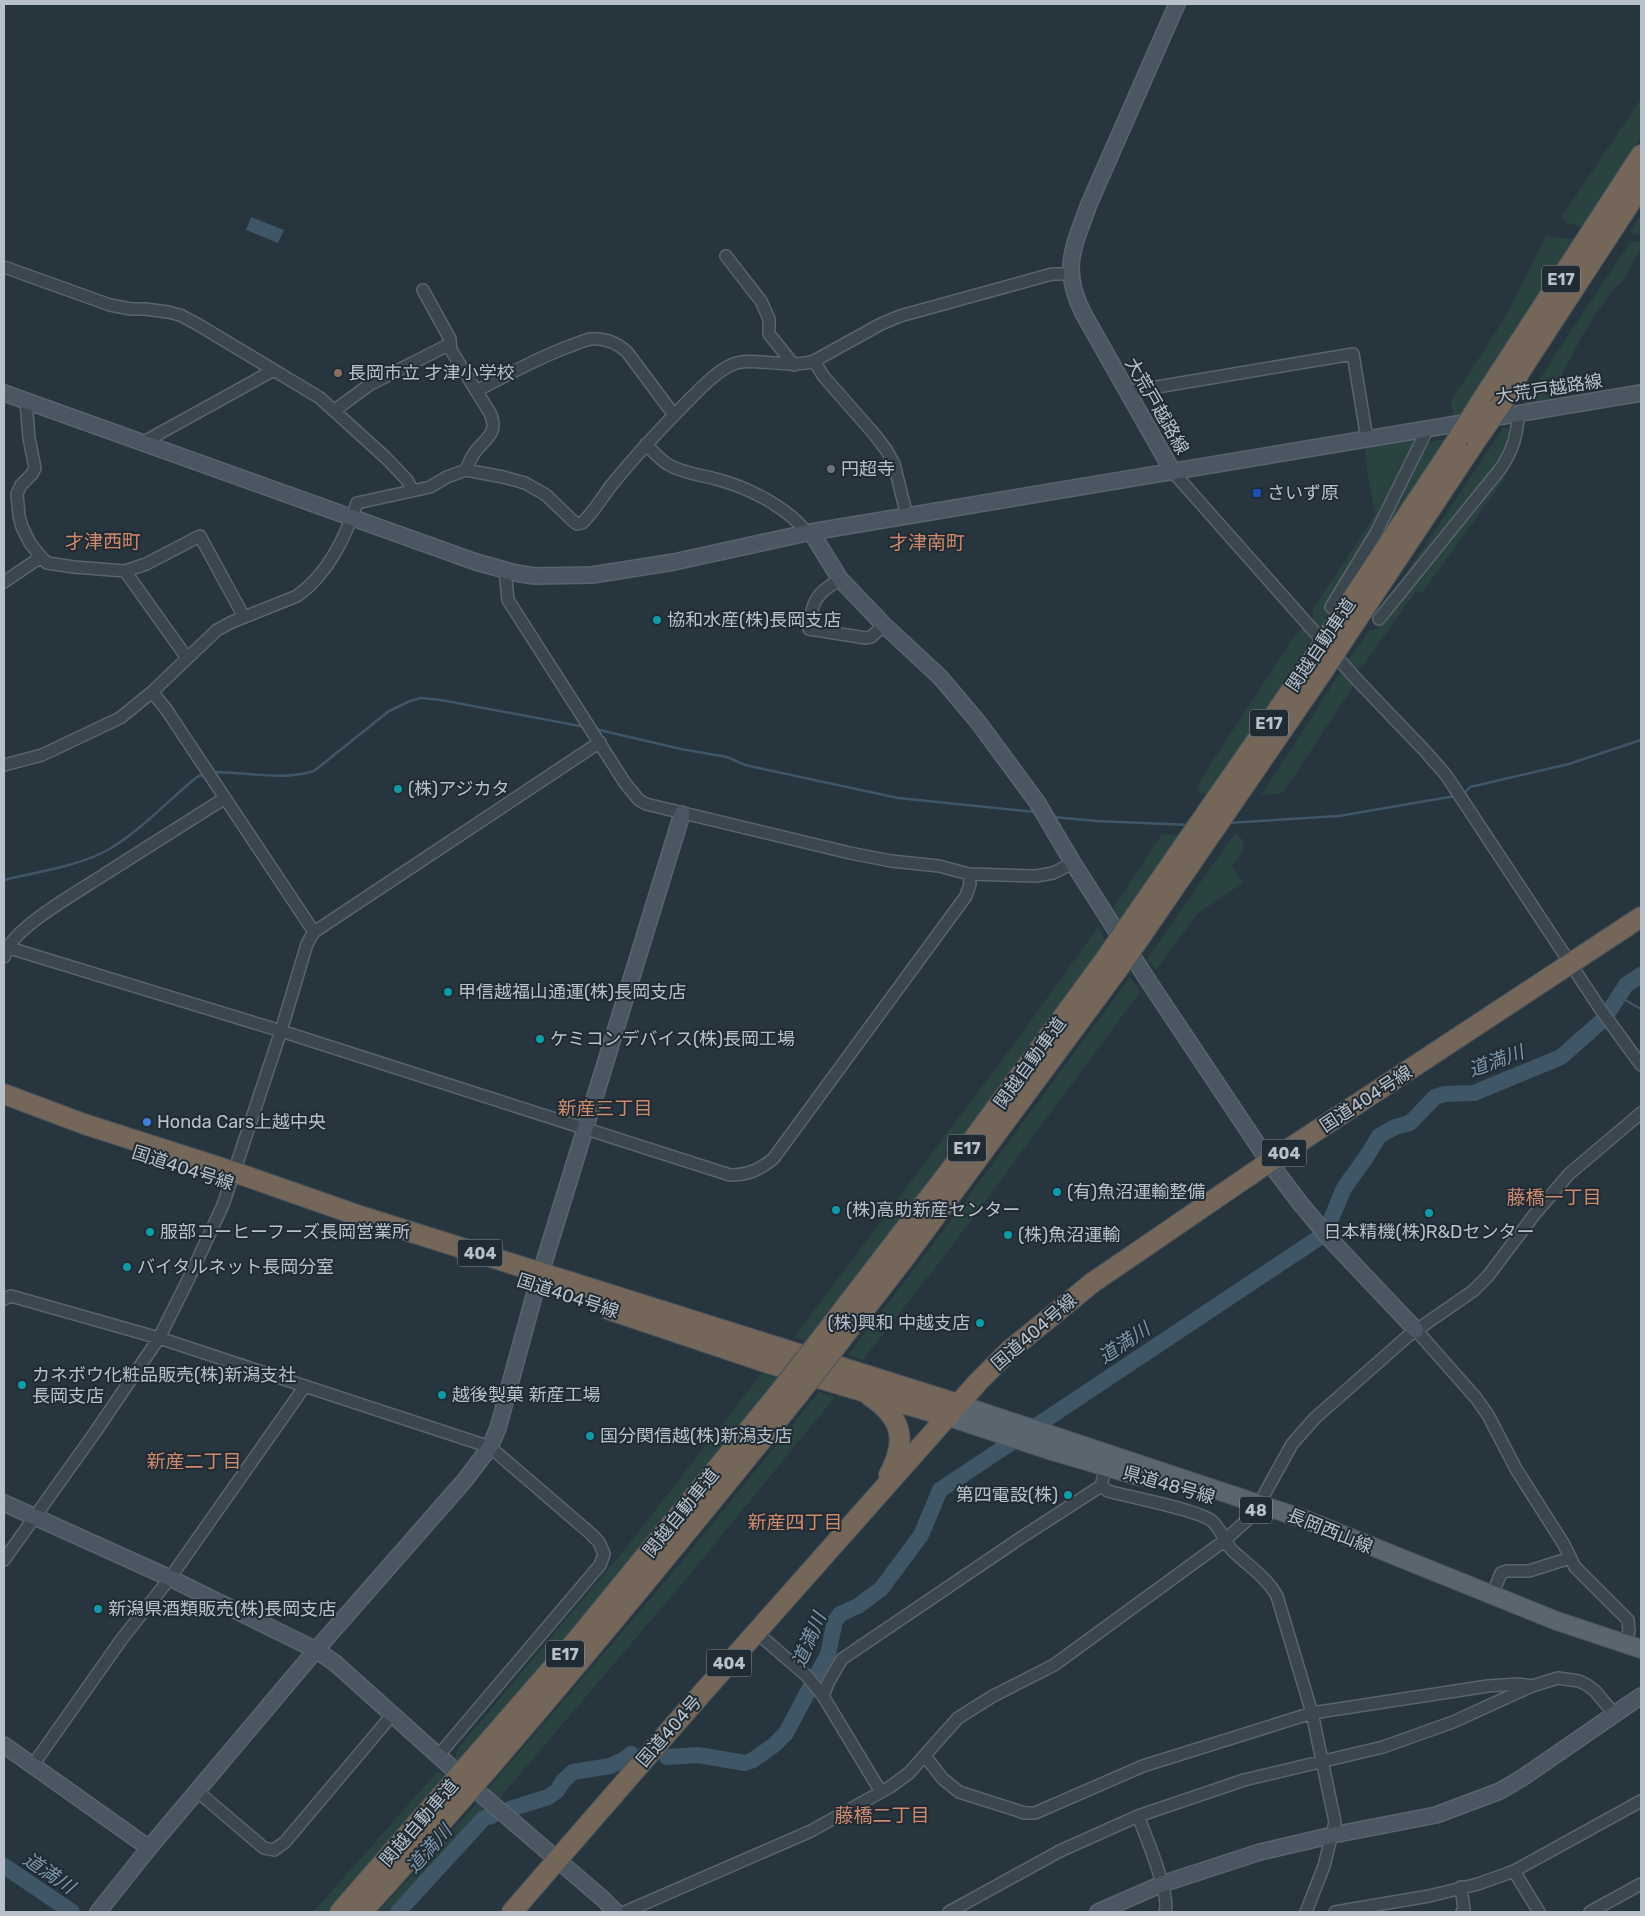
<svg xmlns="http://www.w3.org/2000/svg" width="1645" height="1916" viewBox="0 0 1645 1916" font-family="Rubik,'Noto Sans JP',sans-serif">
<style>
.green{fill:#2a4240}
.water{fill:#3f5667}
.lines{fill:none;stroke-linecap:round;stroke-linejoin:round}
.stream{stroke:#3f5667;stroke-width:2.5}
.river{stroke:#3f5667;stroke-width:16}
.street-casing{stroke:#59646d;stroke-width:14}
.secondary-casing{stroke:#59646d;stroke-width:18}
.primary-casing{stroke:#48525b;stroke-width:20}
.highway-casing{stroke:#46515a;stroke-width:22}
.street{stroke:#3b464f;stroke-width:11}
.secondary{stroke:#4a5662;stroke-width:15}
.primary{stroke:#5a666f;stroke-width:18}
.highway{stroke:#746659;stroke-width:20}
.highway-bridge-casing{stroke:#46515a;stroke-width:22;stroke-linecap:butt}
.highway-bridge{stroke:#746659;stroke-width:20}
.education-dot{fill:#8d6e63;stroke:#202b34;stroke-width:2}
.worship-dot{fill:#6b7280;stroke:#202b34;stroke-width:2}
.transit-dot{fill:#1a4fb4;stroke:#202b34;stroke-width:2}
.culture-dot{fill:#0f9aa8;stroke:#202b34;stroke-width:2}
.shop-dot{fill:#3f7fe0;stroke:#202b34;stroke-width:2}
.labels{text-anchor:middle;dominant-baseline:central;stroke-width:4;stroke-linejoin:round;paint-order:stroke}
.shield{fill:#202b34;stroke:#8a949d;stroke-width:1}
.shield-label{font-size:16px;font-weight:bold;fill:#b8c1ca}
.poi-label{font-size:18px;fill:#b8c1ca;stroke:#202b34;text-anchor:start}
.street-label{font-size:18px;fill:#b8c1ca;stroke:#202b34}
.neighbourhood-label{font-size:19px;fill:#cf8a6e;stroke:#202b34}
.water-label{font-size:19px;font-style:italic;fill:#7b96aa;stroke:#202b34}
</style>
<rect width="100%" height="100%" fill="#27353f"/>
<path class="green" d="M 1641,99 L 1641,137 L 1584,227 L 1566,223 L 1562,216 Z
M 1641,214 L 1641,235 L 1629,233 Z
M 1546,236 L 1581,240 L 1467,415 L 1453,417 L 1451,401 L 1504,319 Z
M 1631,241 L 1641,242 L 1641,248 L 1624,279 L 1611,292 L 1586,329 L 1548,401 L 1523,405 L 1557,352 Z
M 1504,427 L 1507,428 C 1515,436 1510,445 1507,454 L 1391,596 Z
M 1414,438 L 1415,446 L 1336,609 L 1321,630 L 1313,621 L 1313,609 L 1375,515 L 1365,458 L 1366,447 Z
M 1451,438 L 1360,577 L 1428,442 Z
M 1503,477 L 1505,478 L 1422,593 L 1415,592 L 1365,663 L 1357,670 L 1348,660 L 1369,631 L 1378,628 Z
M 1303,627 L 1313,637 L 1212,796 L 1197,792 L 1199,782 L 1293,638 Z
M 1342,670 L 1354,685 L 1283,793 L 1261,795 Z
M 1235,833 L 1243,840 L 1244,851 L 1232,866 L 1243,883 L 1197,914 L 1156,970 L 1147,959 Z
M 1162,834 L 1185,835 L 1123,922 L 1113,908 Z
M 1098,927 L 1108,944 L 809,1343 L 794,1337 L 1022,1033 Z
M 1130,977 L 1140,992 L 952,1246 L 863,1360 L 848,1355 L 938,1238 Z
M 762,1373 L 780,1379 L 711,1465 L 459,1764 C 453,1759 456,1753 459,1747 L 626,1548 Z
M 819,1392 L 835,1397 L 687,1578 L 498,1800 L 487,1790 L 675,1570 Z
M 438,1771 L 447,1779 L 328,1912 L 313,1912 Z
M 477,1803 L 487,1812 L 396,1912 L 378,1912 Z"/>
<path class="water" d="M 251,217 L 284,230 L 278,243 L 246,230 Z"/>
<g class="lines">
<path class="stream" d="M 595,729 L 681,749 L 727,757 L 745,765 L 898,798 L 1035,812
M 212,772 C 246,772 282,781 314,771 L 389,711 L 410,701 L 421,698 L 441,700 L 585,727
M 1463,795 L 1470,787 L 1569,764 L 1641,740
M 1053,817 L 1097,821 L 1189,825
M 1227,823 L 1339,816 L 1455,796
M 4,880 C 37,872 74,867 104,852 C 138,834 167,801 197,777 L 205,774
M 1618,996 L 1641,1009"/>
<path class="river" d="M 667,1757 L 698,1755 L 745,1763 L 753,1760 L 774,1745 L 786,1733 L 828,1654 L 835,1621 L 840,1614 L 858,1606 L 881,1589 L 921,1535 L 940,1490 L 1317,1239 L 1327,1229 L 1344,1188 L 1367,1156 L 1379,1136 L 1395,1127 L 1410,1123 L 1435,1097 L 1444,1094 L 1474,1093 L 1561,1057 L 1604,1019 L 1626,985 L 1641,975
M 510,1809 L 548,1797 L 557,1791 L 563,1781 L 573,1772 L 610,1766 L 625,1759 L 631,1754
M 4,1866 L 72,1912
M 398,1912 L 484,1818 L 492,1816"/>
<defs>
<path id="street" d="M 726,256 L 761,301 L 769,319 L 769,334 L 794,365
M 4,267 L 110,305 L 131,309 L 145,309 L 168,312 L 180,315 L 197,324 L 320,398 L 386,458 L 407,480 L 412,490
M 423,290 L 450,339 L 451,350
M 814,361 L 824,377 L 875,435 L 887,451 L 894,464 L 907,516
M 476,391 C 507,375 537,358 570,346 C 576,344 584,340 591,339 C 605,338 617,343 627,352 L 674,415
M 1127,392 L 1353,354 L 1367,439
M 26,401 L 29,438 L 35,468 L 32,474 L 21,485 L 17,494 L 19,516 L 22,527 L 30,543 L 41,557 L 47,563 L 74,567 L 125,571 L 146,564 L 200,536 L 244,617
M 335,410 L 369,385 L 446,346 L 451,350 L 490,413 C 500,435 483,439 473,455 C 470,460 468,465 466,470
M 142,443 L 274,370
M 646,444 C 653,452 660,460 669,465 C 683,473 700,475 716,479 C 747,487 788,507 807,533
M 1173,472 L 1358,681 L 1425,751 L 1446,775 L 1601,1010 L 1641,1065
M 505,570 L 508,600 L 625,783 L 639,800 L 646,804 L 850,853 L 891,861 L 939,866 L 969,874 L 1036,876 L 1053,873 L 1073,863
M 125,571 L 187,658
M 840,579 C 816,594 812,600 809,629 L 866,638 L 871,637 L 884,625
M 4,582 L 41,557
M 1331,607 L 1376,533 L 1428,428
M 1379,619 L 1501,468 C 1514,448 1516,437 1519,413
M 4,765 L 42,755 L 120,718 L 152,692 L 217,630 L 232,622 L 297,596 C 328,574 345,538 357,503 L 430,487 L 447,477 L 466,470 L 503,477 L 525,483 L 546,495 L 573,521 L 577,524 L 582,523 C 593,513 601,499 610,487 C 635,456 662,427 690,399 C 702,387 715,373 731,365 C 752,355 786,370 814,361 L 881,324 L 900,316 L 1052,274 L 1070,274
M 225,798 L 314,932
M 8,948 C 20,924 81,890 105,874 C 145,849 185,823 225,798 L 166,709 L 152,692
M 4,957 L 8,948 L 16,950 L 281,1031 L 730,1175 C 748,1175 759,1170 773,1159 L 966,896 L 970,884 L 969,874
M 4,1299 L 11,1296 L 159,1338 L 490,1447 L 590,1533 L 599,1542 L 604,1554 L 600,1565 L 438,1756
M 1416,1330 L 1476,1398 L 1488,1415 L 1516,1469 L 1563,1543 L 1575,1567 L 1628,1620 L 1629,1631 L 1624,1643
M 1106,1467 L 1101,1486 L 1108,1491 C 1129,1497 1199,1510 1212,1521 C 1222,1530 1224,1543 1234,1552 C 1249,1566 1267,1578 1277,1596 L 1312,1713 L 1335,1822 L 1324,1866 L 1306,1912
M 4,1560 L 96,1431 L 159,1338 L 189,1278 L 223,1205 L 281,1031 L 307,944 L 314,932 L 600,742
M 1492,1595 L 1501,1573 L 1507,1571 L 1529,1571 L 1570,1558
M 756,1632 L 807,1676 L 823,1696 L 881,1792
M 823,1696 L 829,1681 L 842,1659 L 1019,1539 L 1101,1486
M 925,1756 L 943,1779 L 959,1792 L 1025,1813 L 1035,1813 L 1143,1766 L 1312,1713 L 1488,1686 L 1518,1684 L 1532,1686
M 33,1765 L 121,1640 L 170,1578 L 305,1386
M 197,1791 L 264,1848 L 274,1850 L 285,1842 L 392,1715
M 1138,1816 C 1145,1834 1171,1896 1165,1912
M 1514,1871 L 1539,1912
M 1461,1887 L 1464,1909 L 1462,1912
M 625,1912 L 811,1831 L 890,1787 L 909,1773 L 958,1718 L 993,1696 L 1054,1665 L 1224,1541 L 1258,1510 L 1265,1493 L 1292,1444 L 1315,1418 L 1408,1336 L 1473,1291 L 1488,1276 L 1534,1215 L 1569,1174 L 1641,1113
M 949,1912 L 1060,1851 L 1138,1816 L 1244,1780 L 1383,1747 L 1453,1722 L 1532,1686 L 1558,1678 L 1579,1681 L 1587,1685 L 1595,1691 L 1615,1715
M 1335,1912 L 1429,1896 L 1478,1884 L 1514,1871 L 1641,1801
M 1590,1912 L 1641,1884"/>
<path id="secondary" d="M 4,393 L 476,562 L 516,573 L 534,576 L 592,575 L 674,562 L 811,532 L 1641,393
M 1173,472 L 1083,313 C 1061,268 1073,249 1089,204 L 1177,4
M 811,532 L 840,579 L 884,625 L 940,677 L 978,722 L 1037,802 L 1073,863 L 1149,982 L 1269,1162 L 1300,1203 L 1329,1238 L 1416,1330
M 4,1503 L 170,1578 L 316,1650 L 335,1663 L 452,1768
M 4,1745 L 149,1848
M 483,1796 L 603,1899 L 616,1912
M 98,1912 L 149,1848 L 316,1650 L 465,1480 L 490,1447 L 498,1428 L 537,1285 L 682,814
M 1098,1912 L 1162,1884 L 1260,1852 L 1333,1835 L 1436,1815 L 1500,1791 L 1522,1778 L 1641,1696"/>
<path id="primary" d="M 958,1404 L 1304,1519 L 1557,1621 L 1641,1649
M 949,1417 L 1052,1451 L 1141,1477"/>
<path id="highway" d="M 1504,400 L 1521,370 L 1641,186
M 1480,403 L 1641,155
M 1333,628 L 1457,440
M 1344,639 L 1477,439
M 1131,922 L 1313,659
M 1141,936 L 1323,671
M 4,1094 L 84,1124 L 234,1172 L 357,1215 L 958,1404
M 610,1310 L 771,1364 L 949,1417
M 823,1336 L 958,1160 L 1107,957
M 840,1341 L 903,1260 L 1118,969
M 870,1396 C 903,1418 907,1441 889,1475
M 340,1912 L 575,1642 L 782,1389
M 362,1912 C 513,1745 656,1571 798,1395
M 512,1912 L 690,1707 L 978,1382 L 1010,1350 L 1092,1283 L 1269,1162 L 1641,917"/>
</defs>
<use href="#street" class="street-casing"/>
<use href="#secondary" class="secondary-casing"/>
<use href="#primary" class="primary-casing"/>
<use href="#highway" class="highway-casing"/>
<use href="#street" class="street"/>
<use href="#secondary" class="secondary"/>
<use href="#primary" class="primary"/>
<use href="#highway" class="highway"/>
<defs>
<path id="highway-bridge" d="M 1477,439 L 1504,400
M 1457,440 L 1480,403
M 1313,659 L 1333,628
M 1323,671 L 1344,639
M 1107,957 L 1131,922
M 1118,969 L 1141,936
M 782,1389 L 823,1336
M 798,1395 L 840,1341"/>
</defs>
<use href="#highway-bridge" class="highway-bridge-casing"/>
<use href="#highway-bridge" class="highway-bridge"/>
</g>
<circle class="education-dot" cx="338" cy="373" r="5"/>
<circle class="worship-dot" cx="831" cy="469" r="5"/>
<rect class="transit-dot" x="1252" y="488" width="10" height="10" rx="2.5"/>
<g class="culture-dot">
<circle cx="657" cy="620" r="5"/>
<circle cx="398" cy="789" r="5"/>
<circle cx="448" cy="992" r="5"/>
<circle cx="540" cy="1039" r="5"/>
<circle cx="1057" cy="1192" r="5"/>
<circle cx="836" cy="1210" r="5"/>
<circle cx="1429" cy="1213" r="5"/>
<circle cx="150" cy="1232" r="5"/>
<circle cx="1008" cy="1235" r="5"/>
<circle cx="127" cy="1267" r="5"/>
<circle cx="980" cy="1323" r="5"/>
<circle cx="22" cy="1385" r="5"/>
<circle cx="442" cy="1395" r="5"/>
<circle cx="590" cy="1436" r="5"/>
<circle cx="1068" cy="1495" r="5"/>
<circle cx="98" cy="1609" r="5"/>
</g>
<circle class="shop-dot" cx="147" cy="1122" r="5"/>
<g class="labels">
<g class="shield">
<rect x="1542" y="265.5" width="38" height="27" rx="4"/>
<rect x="1250" y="709.5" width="38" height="27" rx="4"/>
<rect x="948" y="1134.5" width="38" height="27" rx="4"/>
<rect x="1261.5" y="1139.5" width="45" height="27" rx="4"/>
<rect x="457.5" y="1239.5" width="45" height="27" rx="4"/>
<rect x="1240" y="1496.5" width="32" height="27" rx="4"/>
<rect x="546" y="1640.5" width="38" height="27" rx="4"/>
<rect x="706.5" y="1649.5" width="45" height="27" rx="4"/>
</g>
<g class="shield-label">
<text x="1561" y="279">E17</text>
<text x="1269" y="723">E17</text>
<text x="967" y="1148">E17</text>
<text x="1284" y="1153">404</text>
<text x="480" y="1253">404</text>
<text x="1256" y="1510">48</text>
<text x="565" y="1654">E17</text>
<text x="729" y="1663">404</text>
</g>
<g class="poi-label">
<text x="348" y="373">長岡市立 才津小学校</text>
<text x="841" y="469">円超寺</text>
<text x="1267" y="493">さいず原</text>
<text x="667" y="620">協和水産(株)長岡支店</text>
<text x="408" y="789">(株)アジカタ</text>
<text x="458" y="992">甲信越福山通運(株)長岡支店</text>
<text x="550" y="1039">ケミコンデバイス(株)長岡工場</text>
<text x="157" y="1122">Honda Cars上越中央</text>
<text x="1067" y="1192">(有)魚沼運輸整備</text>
<text x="846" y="1210">(株)高助新産センター</text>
<text x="160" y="1232">服部コーヒーフーズ長岡営業所</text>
<text x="1429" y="1232" text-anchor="middle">日本精機(株)R&amp;Dセンター</text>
<text x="1018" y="1235">(株)魚沼運輸</text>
<text x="137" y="1267">バイタルネット長岡分室</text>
<text x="970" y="1323" text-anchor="end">(株)興和 中越支店</text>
<text x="32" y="1375">カネボウ化粧品販売(株)新潟支社<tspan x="32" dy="21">長岡支店</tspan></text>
<text x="452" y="1395">越後製菓 新産工場</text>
<text x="600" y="1436">国分関信越(株)新潟支店</text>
<text x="1058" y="1495" text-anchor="end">第四電設(株)</text>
<text x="108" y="1609">新潟県酒類販売(株)長岡支店</text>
</g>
<g class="street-label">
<text transform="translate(1549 389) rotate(-9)">大荒戸越路線</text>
<text transform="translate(1157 406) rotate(60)">大荒戸越路線</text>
<text transform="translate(1321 645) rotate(-56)">関越自動車道</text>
<text transform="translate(1030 1063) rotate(-54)">関越自動車道</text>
<text transform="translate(1366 1099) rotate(-33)">国道404号線</text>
<text transform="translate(183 1168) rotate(18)">国道404号線</text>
<text transform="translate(568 1296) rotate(18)">国道404号線</text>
<text transform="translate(1034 1332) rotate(-41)">国道404号線</text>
<text transform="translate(1169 1485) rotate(16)">県道48号線</text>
<text transform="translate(681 1513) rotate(-51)">関越自動車道</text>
<text transform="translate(1330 1531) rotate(22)">長岡西山線</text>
<text transform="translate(669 1731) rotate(-49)">国道404号</text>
<text transform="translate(419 1823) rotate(-49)">関越自動車道</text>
</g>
<g class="neighbourhood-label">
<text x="103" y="541">才津西町</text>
<text x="927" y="542">才津南町</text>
<text x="605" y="1108">新産三丁目</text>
<text x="1554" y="1197">藤橋一丁目</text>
<text x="194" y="1461">新産二丁目</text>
<text x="795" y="1522">新産四丁目</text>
<text x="882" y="1815">藤橋二丁目</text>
</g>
<g class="water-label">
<text transform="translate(1496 1061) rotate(-20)">道満川</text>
<text transform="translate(1124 1343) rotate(-34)">道満川</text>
<text transform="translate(809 1640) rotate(-67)">道満川</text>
<text transform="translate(429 1849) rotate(-48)">道満川</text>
<text transform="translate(49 1873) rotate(34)">道満川</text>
</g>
</g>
<rect width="1645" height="1916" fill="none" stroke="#b8c1ca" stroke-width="10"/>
</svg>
